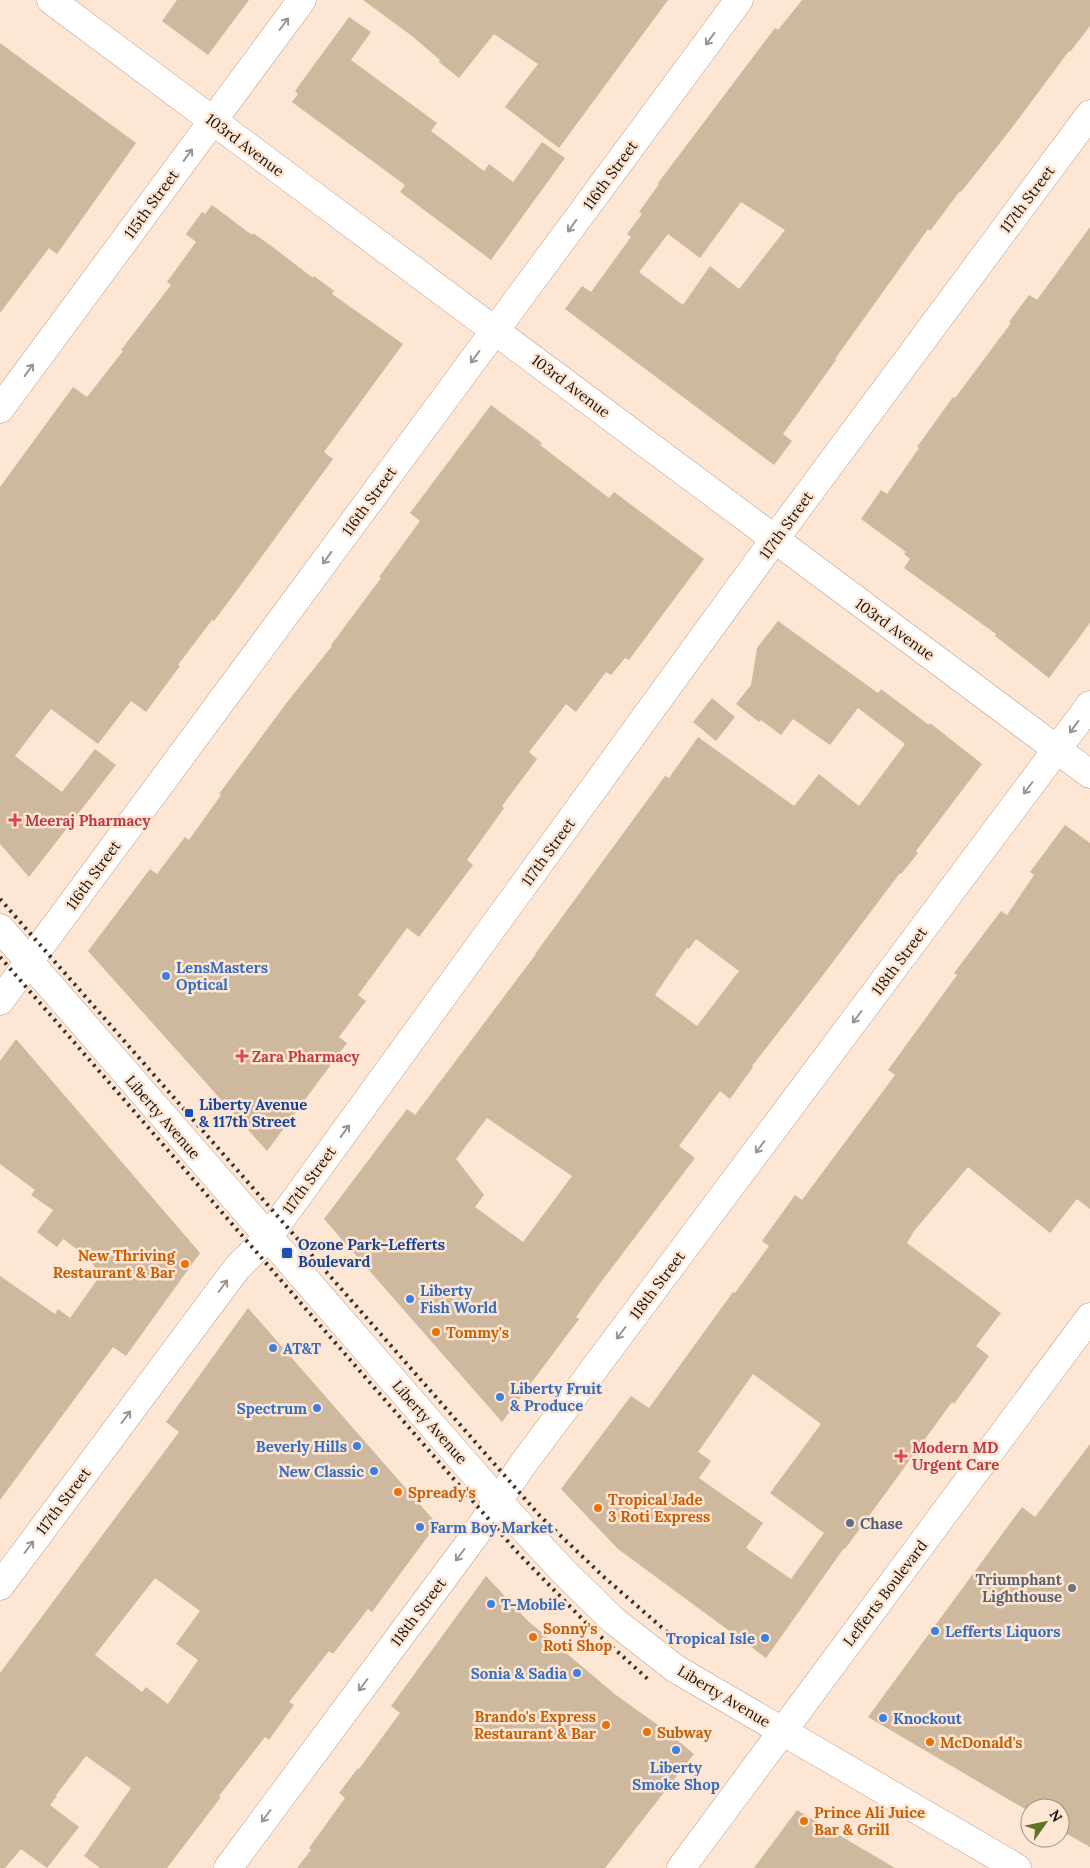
<svg xmlns="http://www.w3.org/2000/svg" width="1090" height="1868" viewBox="0 0 1090 1868" font-family="Lora,serif">
<style>
.building{fill:#ceb89e;fill-rule:evenodd}
.lines{fill:none;stroke-linecap:round;stroke-linejoin:round}
.street-casing{stroke:#bca18c;stroke-width:29}
.secondary-casing{stroke:#bca18c;stroke-width:29}
.street{stroke:#fff;stroke-width:28}
.secondary{stroke:#fff;stroke-width:28}
.rail{stroke:#3a2f26;stroke-width:4;stroke-dasharray:2.5 5;stroke-linecap:butt}
.oneway{stroke:#989491}
.health-dot{fill:#e0444e;stroke:#fde6d4;stroke-width:2}
.shop-dot{fill:#3f7fe0;stroke:#fde6d4;stroke-width:2}
.transit-dot{fill:#1a4fb4;stroke:#fde6d4;stroke-width:2}
.food-dot{fill:#e8710a;stroke:#fde6d4;stroke-width:2}
.service-dot{fill:#5c6f8a;stroke:#fde6d4;stroke-width:2}
.worship-dot{fill:#6b7280;stroke:#fde6d4;stroke-width:2}
.labels{text-anchor:middle;dominant-baseline:central;stroke-width:5;stroke-linejoin:round;paint-order:stroke}
.street-label{font-size:15px;fill:#1b120a;stroke:#fde6d4}
.health-label{font-size:15px;font-weight:bold;fill:#be3a42;stroke:#fde6d4;text-anchor:start}
.shop-label{font-size:15px;font-weight:bold;fill:#366cbe;stroke:#fde6d4;text-anchor:start}
.transit-label{font-size:15px;font-weight:bold;fill:#164399;stroke:#fde6d4;text-anchor:start}
.food-label{font-size:15px;font-weight:bold;fill:#c56008;stroke:#fde6d4;text-anchor:start}
.service-label{font-size:15px;font-weight:bold;fill:#4e5e75;stroke:#fde6d4;text-anchor:start}
.worship-label{font-size:15px;font-weight:bold;fill:#5b616d;stroke:#fde6d4;text-anchor:end}
</style>
<rect width="100%" height="100%" fill="#fde6d4"/>
<path class="building" d="M 177,0 L 249,0 L 208,55 L 162,21 Z
M 363,0 L 668,0 L 559,148 L 505,107 L 538,64 L 494,34 L 459,78 L 439,62 L 440,60 L 412,36 Z
M 802,0 L 1090,0 L 1090,26 L 1070,52 L 1069,51 L 1011,129 L 961,192 L 960,191 L 930,231 L 928,229 L 835,359 L 836,360 L 783,434 L 792,441 L 774,465 L 565,309 L 582,286 L 591,292 L 631,237 L 627,234 L 642,214 L 639,212 L 659,184 L 658,183 L 775,28 L 778,30 ZM 741,202 L 785,230 L 739,289 L 710,266 L 683,305 L 639,272 L 668,234 L 700,258 Z
M 349,17 L 371,32 L 351,60 L 437,123 L 431,131 L 484,171 L 489,164 L 513,182 L 542,142 L 565,158 L 491,260 L 400,192 L 405,185 L 292,102 L 298,94 L 295,91 Z
M 0,43 L 136,143 L 57,254 L 49,248 L 0,313 Z
M 212,205 L 252,235 L 253,233 L 274,248 L 313,278 L 314,276 L 334,291 L 332,294 L 403,344 L 324,452 L 333,459 L 232,597 L 214,621 L 212,620 L 178,665 L 180,666 L 146,712 L 131,701 L 98,744 L 51,709 L 15,756 L 62,792 L 95,749 L 116,765 L 29,877 L 0,844 L 0,487 L 73,387 L 87,397 L 123,351 L 121,350 L 171,285 L 167,282 L 196,242 L 186,234 L 202,212 L 205,214 Z
M 1090,227 L 1090,623 L 1049,678 L 995,636 L 996,634 L 904,568 L 910,559 L 904,554 L 906,552 L 861,519 L 881,490 L 887,494 L 919,448 L 917,447 L 953,397 L 955,398 L 1011,323 L 1009,322 L 1029,295 L 1037,300 Z
M 491,405 L 542,443 L 540,445 L 609,498 L 614,492 L 704,559 L 629,660 L 625,658 L 611,675 L 606,672 L 576,712 L 566,704 L 529,752 L 537,759 L 502,806 L 504,808 L 467,860 L 473,865 L 419,937 L 407,928 L 358,995 L 366,1001 L 339,1037 L 347,1043 L 267,1151 L 88,951 L 150,869 L 157,874 L 185,837 L 189,840 L 221,795 L 219,794 L 288,701 L 332,646 L 331,645 L 381,578 L 379,577 L 420,521 L 410,513 Z
M 778,621 L 878,693 L 881,689 L 929,725 L 930,723 L 982,764 L 916,851 L 918,853 L 901,874 L 900,873 L 820,979 L 752,1066 L 753,1067 L 730,1099 L 720,1091 L 679,1146 L 695,1158 L 598,1286 L 576,1317 L 579,1319 L 502,1422 L 324,1219 L 407,1109 L 415,1115 L 536,954 L 535,954 L 665,776 L 669,778 L 698,737 L 794,806 L 819,774 L 859,806 L 905,744 L 858,708 L 830,745 L 793,719 L 781,735 L 761,720 L 759,722 L 736,704 L 751,685 L 757,648 ZM 696,939 L 739,971 L 697,1026 L 655,995 L 687,948 L 689,949 ZM 487,1118 L 572,1176 L 523,1242 L 475,1207 L 484,1195 L 456,1159 Z
M 712,698 L 735,717 L 716,741 L 693,722 Z
M 1065,825 L 1090,843 L 1090,1209 L 1077,1199 L 1050,1233 L 968,1167 L 914,1231 L 907,1243 L 1001,1313 L 976,1346 L 989,1356 L 954,1404 L 952,1402 L 845,1549 L 844,1548 L 766,1658 L 618,1549 L 561,1489 L 631,1396 L 649,1408 L 733,1292 L 735,1293 L 769,1246 L 762,1241 L 795,1195 L 802,1200 L 895,1075 L 888,1070 L 957,975 L 954,973 L 1001,911 L 1007,915 L 1034,875 L 1030,872 ZM 753,1374 L 821,1424 L 770,1493 L 824,1533 L 791,1579 L 746,1548 L 763,1523 L 699,1478 L 711,1461 L 698,1452 Z
M 16,1039 L 200,1253 L 126,1356 L 113,1347 L 0,1500 L 0,1276 L 55,1314 L 58,1309 L 70,1318 L 100,1276 L 89,1258 L 63,1239 L 57,1247 L 37,1232 L 53,1210 L 31,1195 L 35,1190 L 0,1164 L 0,1061 Z
M 248,1308 L 437,1524 L 372,1612 L 368,1609 L 333,1654 L 329,1651 L 289,1702 L 294,1705 L 269,1740 L 265,1737 L 219,1796 L 221,1797 L 167,1868 L 100,1868 L 84,1856 L 131,1788 L 86,1756 L 56,1795 L 57,1796 L 50,1805 L 79,1827 L 47,1868 L 21,1849 L 5,1868 L 0,1868 L 0,1673 L 179,1432 L 166,1422 ZM 155,1578 L 200,1611 L 176,1644 L 198,1660 L 168,1704 L 146,1687 L 142,1692 L 95,1655 Z
M 1090,1444 L 1090,1847 L 1060,1830 L 1060,1808 L 1030,1808 L 1030,1812 L 868,1717 L 1022,1507 L 1035,1517 Z
M 486,1576 L 528,1621 L 616,1695 L 665,1730 L 694,1754 L 605,1868 L 297,1868 L 311,1850 L 309,1848 L 345,1798 L 339,1793 L 358,1768 L 359,1769 L 400,1713 L 391,1706 Z
M 797,1810 L 817,1822 L 895,1868 L 754,1868 Z"/>
<g class="lines">
<defs>
<path id="street" d="M 51,0 L 1090,774
M 0,409 L 302,0
M 0,1001 L 739,0
M 0,1586 L 237,1268 L 268,1237 L 774,540 L 1090,114
M 228,1868 L 473,1538 L 523,1464 L 1090,705"/>
<path id="secondary" d="M 0,928 L 498,1501 L 564,1572 L 613,1620 L 676,1669 L 1017,1868
M 681,1868 L 1090,1317"/>
</defs>
<use href="#street" class="street-casing"/>
<use href="#secondary" class="secondary-casing"/>
<use href="#street" class="street"/>
<use href="#secondary" class="secondary"/>
<path class="rail" d="M 0,899 L 540,1516 L 605,1578 L 682,1645
M 0,957 L 518,1553 L 589,1626 L 651,1682"/>
</g>
<defs><path id="oneway-shaft" d="M-6 0H5M1.5-3L5.5 0L1.5 3" fill="none" stroke-width="1.6" stroke-linecap="round" stroke-linejoin="round" transform="scale(1.25)"/></defs>
<g class="oneway">
<use href="#oneway-shaft" transform="translate(284 24) rotate(-53)"/>
<use href="#oneway-shaft" transform="translate(710 39) rotate(126)"/>
<use href="#oneway-shaft" transform="translate(188 155) rotate(-54)"/>
<use href="#oneway-shaft" transform="translate(572 226) rotate(126)"/>
<use href="#oneway-shaft" transform="translate(475 357) rotate(126)"/>
<use href="#oneway-shaft" transform="translate(29 370) rotate(-54)"/>
<use href="#oneway-shaft" transform="translate(327 558) rotate(126)"/>
<use href="#oneway-shaft" transform="translate(1074 727) rotate(126)"/>
<use href="#oneway-shaft" transform="translate(1028 788) rotate(127)"/>
<use href="#oneway-shaft" transform="translate(857 1017) rotate(127)"/>
<use href="#oneway-shaft" transform="translate(345 1131) rotate(-54)"/>
<use href="#oneway-shaft" transform="translate(760 1147) rotate(127)"/>
<use href="#oneway-shaft" transform="translate(223 1286) rotate(-53)"/>
<use href="#oneway-shaft" transform="translate(621 1333) rotate(127)"/>
<use href="#oneway-shaft" transform="translate(126 1417) rotate(-53)"/>
<use href="#oneway-shaft" transform="translate(29 1547) rotate(-53)"/>
<use href="#oneway-shaft" transform="translate(460 1555) rotate(127)"/>
<use href="#oneway-shaft" transform="translate(363 1685) rotate(127)"/>
<use href="#oneway-shaft" transform="translate(266 1816) rotate(127)"/>
</g>
<g class="health-dot">
<path d="M12.5 812.5h5v5h5v5h-5v5h-5v-5h-5v-5h5z"/>
<path d="M239.5 1048.5h5v5h5v5h-5v5h-5v-5h-5v-5h5z"/>
<path d="M898.5 1448.5h5v5h5v5h-5v5h-5v-5h-5v-5h5z"/>
</g>
<g class="shop-dot">
<circle cx="166" cy="976" r="5"/>
<circle cx="410" cy="1299" r="5"/>
<circle cx="273" cy="1348" r="5"/>
<circle cx="500" cy="1397" r="5"/>
<circle cx="317" cy="1408" r="5"/>
<circle cx="357" cy="1446" r="5"/>
<circle cx="374" cy="1471" r="5"/>
<circle cx="420" cy="1527" r="5"/>
<circle cx="491" cy="1604" r="5"/>
<circle cx="935" cy="1631" r="5"/>
<circle cx="765" cy="1638" r="5"/>
<circle cx="577" cy="1673" r="5"/>
<circle cx="883" cy="1718" r="5"/>
<circle cx="676" cy="1750" r="5"/>
</g>
<g class="transit-dot">
<rect x="184" y="1108" width="10" height="10" rx="2.5"/>
<rect x="281" y="1247" width="12" height="12" rx="2.5"/>
</g>
<g class="food-dot">
<circle cx="185" cy="1264" r="5"/>
<circle cx="436" cy="1332" r="5"/>
<circle cx="398" cy="1492" r="5"/>
<circle cx="598" cy="1508" r="5"/>
<circle cx="533" cy="1637" r="5"/>
<circle cx="606" cy="1725" r="5"/>
<circle cx="647" cy="1732" r="5"/>
<circle cx="930" cy="1742" r="5"/>
<circle cx="804" cy="1821" r="5"/>
</g>
<circle class="service-dot" cx="850" cy="1523" r="5"/>
<circle class="worship-dot" cx="1072" cy="1588" r="5"/>
<g class="labels">
<g class="street-label">
<text transform="translate(245 145) rotate(37)">103rd Avenue</text>
<text transform="translate(610 175) rotate(-54)">116th Street</text>
<text transform="translate(1027 199) rotate(-53)">117th Street</text>
<text transform="translate(151 204) rotate(-54)">115th Street</text>
<text transform="translate(571 386) rotate(37)">103rd Avenue</text>
<text transform="translate(369 501) rotate(-54)">116th Street</text>
<text transform="translate(786 525) rotate(-54)">117th Street</text>
<text transform="translate(895 629) rotate(36)">103rd Avenue</text>
<text transform="translate(548 852) rotate(-54)">117th Street</text>
<text transform="translate(93 875) rotate(-54)">116th Street</text>
<text transform="translate(899 961) rotate(-53)">118th Street</text>
<text transform="translate(163 1117) rotate(49)">Liberty Avenue</text>
<text transform="translate(309 1180) rotate(-54)">117th Street</text>
<text transform="translate(657 1285) rotate(-53)">118th Street</text>
<text transform="translate(430 1422) rotate(49)">Liberty Avenue</text>
<text transform="translate(63 1501) rotate(-53)">117th Street</text>
<text transform="translate(885 1593) rotate(-53)">Lefferts Boulevard</text>
<text transform="translate(418 1612) rotate(-53)">118th Street</text>
<text transform="translate(724 1696) rotate(31)">Liberty Avenue</text>
</g>
<g class="health-label">
<text x="25" y="820">Meeraj Pharmacy</text>
<text x="252" y="1056">Zara Pharmacy</text>
<text x="912" y="1447">Modern MD<tspan x="912" dy="17">Urgent Care</tspan></text>
</g>
<g class="shop-label">
<text x="176" y="967">LensMasters<tspan x="176" dy="17">Optical</tspan></text>
<text x="420" y="1290">Liberty<tspan x="420" dy="17">Fish World</tspan></text>
<text x="283" y="1348">AT&amp;T</text>
<text x="510" y="1388">Liberty Fruit<tspan x="510" dy="17">&amp; Produce</tspan></text>
<text x="307" y="1408" text-anchor="end">Spectrum</text>
<text x="347" y="1446" text-anchor="end">Beverly Hills</text>
<text x="364" y="1471" text-anchor="end">New Classic</text>
<text x="430" y="1527">Farm Boy Market</text>
<text x="501" y="1604">T-Mobile</text>
<text x="945" y="1631">Lefferts Liquors</text>
<text x="755" y="1638" text-anchor="end">Tropical Isle</text>
<text x="567" y="1673" text-anchor="end">Sonia &amp; Sadia</text>
<text x="893" y="1718">Knockout</text>
<text x="676" y="1767" text-anchor="middle">Liberty<tspan x="676" dy="17">Smoke Shop</tspan></text>
</g>
<g class="transit-label">
<text x="199" y="1104">Liberty Avenue<tspan x="199" dy="17">&amp; 117th Street</tspan></text>
<text x="298" y="1244">Ozone Park–Lefferts<tspan x="298" dy="17">Boulevard</tspan></text>
</g>
<g class="food-label">
<text x="175" y="1255" text-anchor="end">New Thriving<tspan x="175" dy="17">Restaurant &amp; Bar</tspan></text>
<text x="446" y="1332">Tommy's</text>
<text x="408" y="1492">Spready's</text>
<text x="608" y="1499">Tropical Jade<tspan x="608" dy="17">3 Roti Express</tspan></text>
<text x="543" y="1628">Sonny's<tspan x="543" dy="17">Roti Shop</tspan></text>
<text x="596" y="1716" text-anchor="end">Brando's Express<tspan x="596" dy="17">Restaurant &amp; Bar</tspan></text>
<text x="657" y="1732">Subway</text>
<text x="940" y="1742">McDonald's</text>
<text x="814" y="1812">Prince Ali Juice<tspan x="814" dy="17">Bar &amp; Grill</tspan></text>
</g>
<g class="service-label">
<text x="860" y="1523">Chase</text>
</g>
<g class="worship-label">
<text x="1062" y="1579">Triumphant<tspan x="1062" dy="17">Lighthouse</tspan></text>
</g>
</g>
<g transform="translate(1045 1823) rotate(57)"><circle r="24" fill="#fde6d4" stroke="#a39183"/>
<path d="M0-4L9 19L0 12L-9 19Z" fill="#5e7525"/>
<text y="-8" font-size="14" font-weight="bold" text-anchor="middle" fill="#1b120a">N</text>
</g>
</svg>
